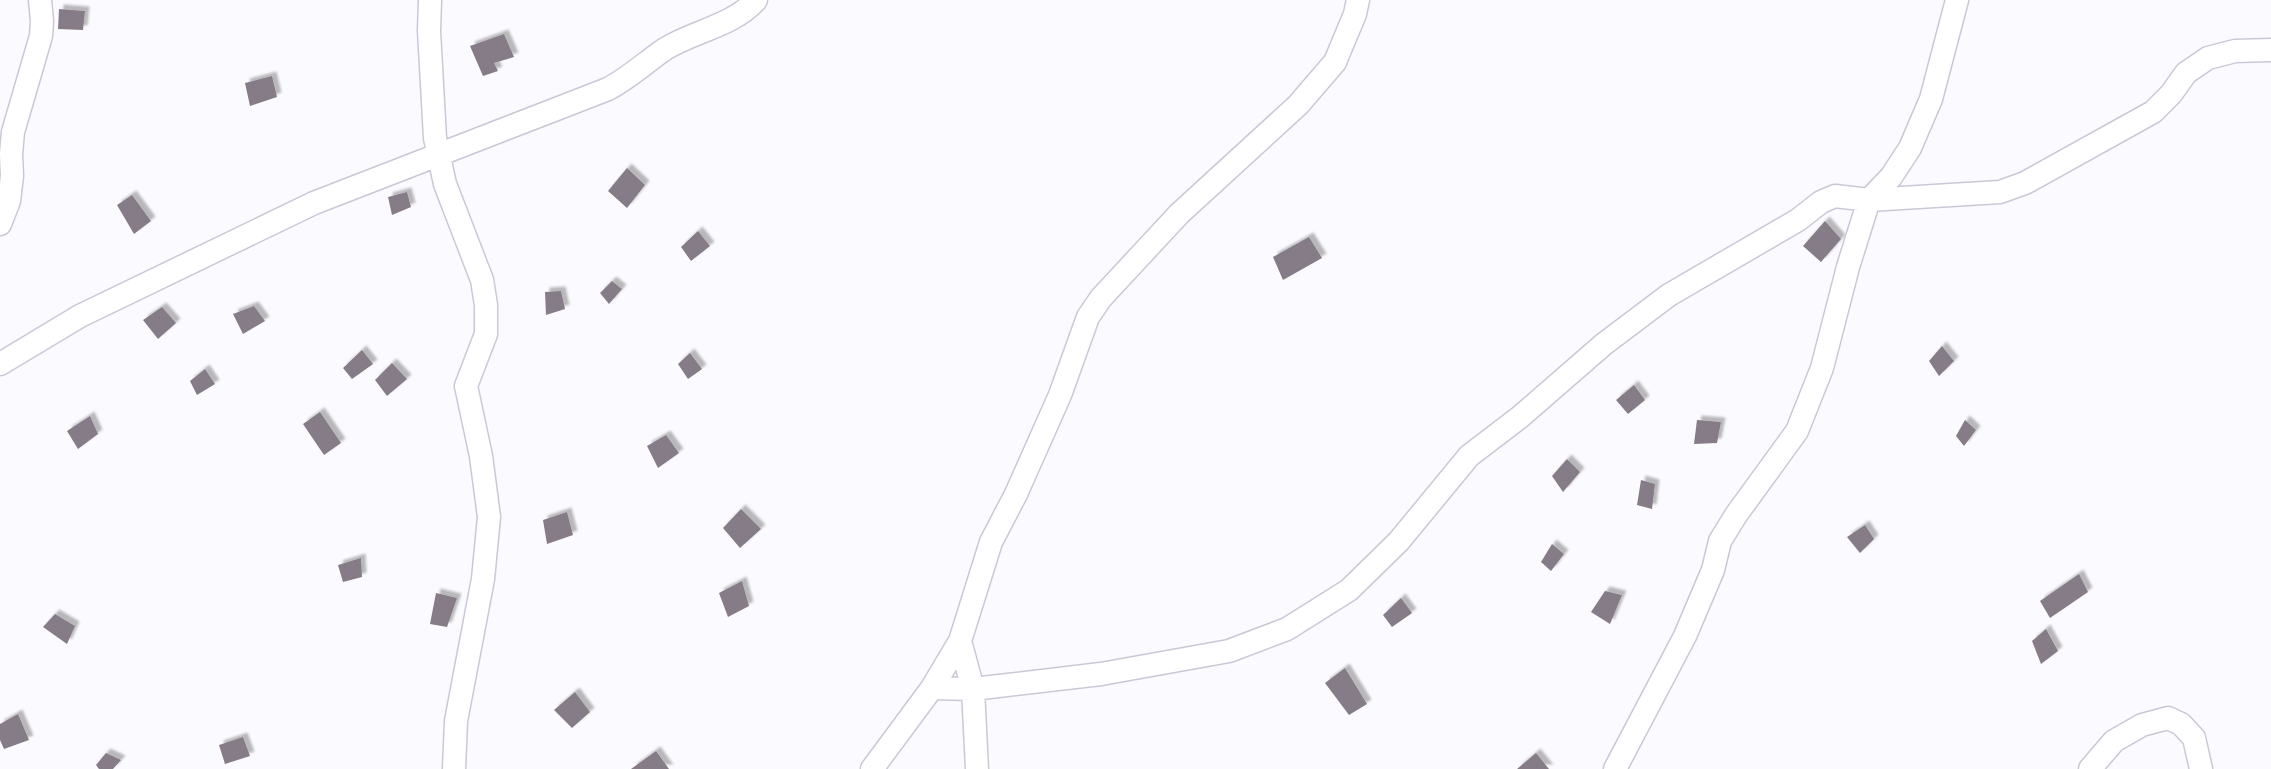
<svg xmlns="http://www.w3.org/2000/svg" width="2271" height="769" viewBox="0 0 2271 769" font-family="'Asap Condensed',sans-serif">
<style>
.building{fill:#857b87;filter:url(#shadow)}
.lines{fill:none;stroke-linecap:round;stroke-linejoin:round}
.minor-casing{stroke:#ccc7d7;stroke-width:25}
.minor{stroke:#fff;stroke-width:22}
</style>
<defs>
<filter id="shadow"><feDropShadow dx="4.5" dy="-4.5" stdDeviation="1" flood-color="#0004"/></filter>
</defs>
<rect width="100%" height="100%" fill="#fbfafe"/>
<path class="building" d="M 59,9 L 85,11 L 83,30 L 58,29 Z
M 504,34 L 514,57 L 494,63 L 498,71 L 483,76 L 470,46 Z
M 272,76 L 277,97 L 250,106 L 245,83 Z
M 627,168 L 645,185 L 627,208 L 608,191 Z
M 407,192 L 411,207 L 392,215 L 388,197 Z
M 132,195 L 151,221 L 134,234 L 117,205 Z
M 1825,221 L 1841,239 L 1821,262 L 1803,246 Z
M 698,231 L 710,246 L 691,261 L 681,247 Z
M 1309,237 L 1322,258 L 1283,280 L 1273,257 Z
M 612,281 L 622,289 L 609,304 L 600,293 Z
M 561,291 L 565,309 L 546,315 L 545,292 Z
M 254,306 L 265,321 L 243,334 L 233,314 Z
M 162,307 L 176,323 L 158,339 L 143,320 Z
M 1942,346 L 1954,361 L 1939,376 L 1929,361 Z
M 362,350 L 373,364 L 352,379 L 343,368 Z
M 690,353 L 702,369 L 688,379 L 678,364 Z
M 392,363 L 407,379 L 387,396 L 375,380 Z
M 205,369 L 215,384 L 197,395 L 190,381 Z
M 1634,385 L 1645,400 L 1628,414 L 1616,400 Z
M 320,412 L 341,443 L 324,455 L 303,424 Z
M 90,416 L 98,434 L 78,449 L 67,431 Z
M 1697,420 L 1721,422 L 1717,443 L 1694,444 Z
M 1965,420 L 1976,430 L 1964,446 L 1956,436 Z
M 666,435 L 679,453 L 658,468 L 647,446 Z
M 1567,459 L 1580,472 L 1563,492 L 1552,476 Z
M 1641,480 L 1655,484 L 1652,509 L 1637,505 Z
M 741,509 L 761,529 L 740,548 L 723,528 Z
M 567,512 L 573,535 L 547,544 L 543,520 Z
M 1865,525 L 1874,539 L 1860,553 L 1847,537 Z
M 1552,544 L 1564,554 L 1551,571 L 1541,562 Z
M 361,558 L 362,577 L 343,582 L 338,565 Z
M 2079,574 L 2088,592 L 2050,618 L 2040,601 Z
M 742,581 L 749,606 L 728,617 L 719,593 Z
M 1605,591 L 1622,595 L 1610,624 L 1591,612 Z
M 436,593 L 457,598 L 447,627 L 430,624 Z
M 1401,598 L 1412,613 L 1392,627 L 1383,615 Z
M 55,614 L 75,626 L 67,644 L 43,627 Z
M 2046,629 L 2058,651 L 2041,664 L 2032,641 Z
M 1345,668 L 1367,704 L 1349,715 L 1325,683 Z
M 575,692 L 590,712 L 572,728 L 554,710 Z
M 18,714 L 29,740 L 4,749 L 0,740 L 0,724 Z
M 243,737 L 250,756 L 225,764 L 219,745 Z
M 656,751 L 669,769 L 631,769 Z
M 106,753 L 121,760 L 113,769 L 99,769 L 96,765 Z
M 1536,753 L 1549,769 L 1517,769 Z"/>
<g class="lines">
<defs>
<path id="minor" d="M 430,0 L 429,31 L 435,138 L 445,184 L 482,280 L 486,305 L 486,334 L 466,386 L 481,456 L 489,517 L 483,579 L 456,721 L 454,769
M 0,224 L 9,201 L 12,176 L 11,154 L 13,132 L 41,36 L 42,21 L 40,0
M 0,364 L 80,316 L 314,203 L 608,89 C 629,78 646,62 665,49 C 694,31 733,26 756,0
M 960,641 L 973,689 L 977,769
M 932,688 L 973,689 L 1101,674 L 1229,651 L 1287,629 L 1349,590 L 1399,541 L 1469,456 L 1520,417 L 1604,344 L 1669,295 L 1798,220 L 1821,202 L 1835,196 L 1869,200 L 2000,192 L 2025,183 L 2153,112 L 2171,94 L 2186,73 L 2208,58 L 2235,51 L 2271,50
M 872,769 L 932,688 L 960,641 L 991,542 L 1016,494 L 1060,395 L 1088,317 L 1101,298 L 1179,214 L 1298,105 L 1335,62 L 1355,14 L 1358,0
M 1615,769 L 1685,636 L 1713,570 L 1720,541 L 1736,515 L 1797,431 L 1822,368 L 1848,267 L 1869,200 L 1891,177 L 1910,148 L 1931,99 L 1957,0
M 2090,769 L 2114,741 L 2142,725 L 2168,718 L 2181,724 L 2194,738 L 2201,769"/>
</defs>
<use href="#minor" class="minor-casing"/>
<use href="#minor" class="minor"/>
</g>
</svg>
